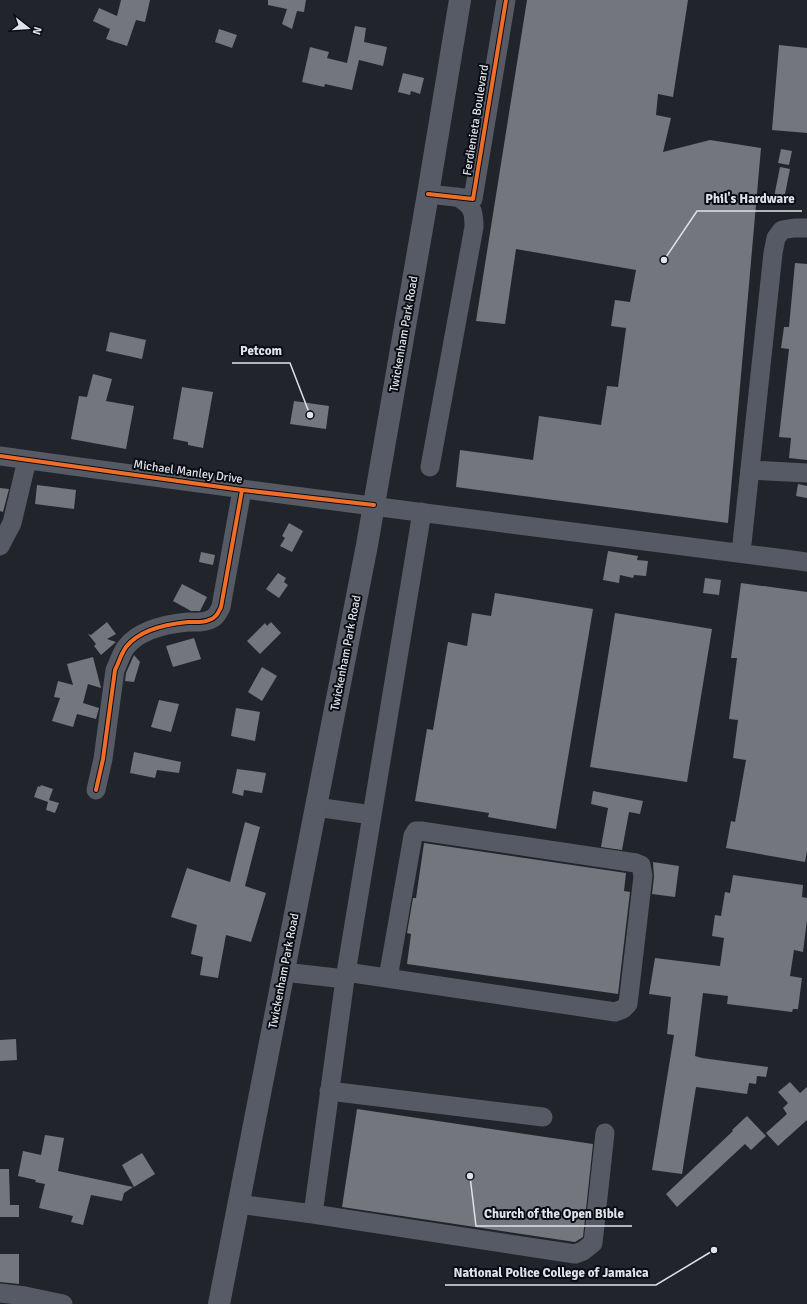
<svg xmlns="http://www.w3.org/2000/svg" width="807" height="1304" viewBox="0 0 807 1304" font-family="Signika,sans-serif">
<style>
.building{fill:#73767c}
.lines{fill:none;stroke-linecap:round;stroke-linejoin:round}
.minor{stroke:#565a64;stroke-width:19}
.major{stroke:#565b66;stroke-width:22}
.cycleway-casing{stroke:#0a0c12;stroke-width:6}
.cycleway{stroke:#ee6e29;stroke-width:4}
.labels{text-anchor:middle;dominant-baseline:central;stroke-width:4;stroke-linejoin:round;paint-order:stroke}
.street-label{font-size:12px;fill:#dee2eb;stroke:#0a0c12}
.leader{fill:none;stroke:#dee2eb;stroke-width:1.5}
.callout-dot{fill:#dee2eb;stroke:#0a0c12;stroke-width:1.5}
.callout-label{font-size:13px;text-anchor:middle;font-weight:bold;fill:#dee2eb;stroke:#0a0c12;stroke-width:4;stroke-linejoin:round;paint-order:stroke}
</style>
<rect width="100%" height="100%" fill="#21242b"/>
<path class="building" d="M 121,0 L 150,0 L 145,22 L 136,20 L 127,46 L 106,39 L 110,29 L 93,21 L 99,8 L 117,16 Z
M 268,0 L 306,0 L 304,12 L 297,11 L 292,29 L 282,24 L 287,9 L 268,5 Z
M 527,0 L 688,0 L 673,97 L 658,94 L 656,115 L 671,118 L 663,152 L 710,140 L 761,148 L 728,523 L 456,487 L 460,450 L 533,460 L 539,416 L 601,425 L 607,386 L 618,387 L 626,328 L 611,326 L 615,300 L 630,302 L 636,270 L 516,249 L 505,324 L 476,321 Z
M 355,26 L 366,28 L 364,42 L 387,47 L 383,66 L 359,60 L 352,90 L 325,84 L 324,87 L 302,82 L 310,47 L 329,52 L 327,58 L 347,63 Z
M 219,29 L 237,35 L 232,48 L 215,42 Z
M 779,45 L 807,48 L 807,133 L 772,130 Z
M 403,73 L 424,78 L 420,94 L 411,91 L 410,95 L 398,92 Z
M 781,149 L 792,151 L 789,165 L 778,163 Z
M 780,167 L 790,169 L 783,204 L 773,202 Z
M 795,263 L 807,264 L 807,460 L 789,458 L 791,438 L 779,437 L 789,349 L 781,348 L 784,327 L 789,327 Z
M 110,332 L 146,340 L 142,359 L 106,351 Z
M 93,374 L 112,379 L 106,401 L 134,406 L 126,449 L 71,439 L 79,396 L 87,397 Z
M 182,387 L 213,392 L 203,448 L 188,445 L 188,442 L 173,439 Z
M 294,401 L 329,406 L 326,429 L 290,424 Z
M 798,484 L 807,486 L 807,498 L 796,496 Z
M 37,485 L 76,490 L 74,509 L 35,504 Z
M 0,488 L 9,489 L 3,512 L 0,511 Z
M 289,523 L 303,531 L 292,552 L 280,546 L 285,538 L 282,536 Z
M 608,551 L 638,556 L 637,560 L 648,561 L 646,576 L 634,575 L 633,578 L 620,575 L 619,583 L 603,580 Z
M 201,552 L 215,555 L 213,565 L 199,562 Z
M 278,573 L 286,578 L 284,582 L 288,585 L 279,598 L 266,589 Z
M 705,578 L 721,580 L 719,595 L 703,593 Z
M 741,583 L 807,592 L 807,851 L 805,862 L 726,848 L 731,821 L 735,822 L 746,760 L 733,758 L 738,720 L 729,719 L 737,658 L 731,658 Z
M 182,584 L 207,597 L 200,611 L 191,611 L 173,601 Z
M 495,593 L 593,609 L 556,829 L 488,817 L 489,813 L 415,801 L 427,729 L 433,730 L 448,642 L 467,646 L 472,613 L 491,616 Z
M 615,613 L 712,629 L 687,782 L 590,767 Z
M 107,622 L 116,634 L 107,639 L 116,642 L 101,655 L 94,646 L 96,644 L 88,634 L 91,635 Z
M 271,622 L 281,633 L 260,654 L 247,641 L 265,623 L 267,626 Z
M 194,638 L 201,659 L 173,667 L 166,646 Z
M 134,655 L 140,662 L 134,682 L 125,681 L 126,673 Z
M 93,657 L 101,688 L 88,684 L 83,703 L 99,708 L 96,719 L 77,714 L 73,727 L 52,721 L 60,698 L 54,697 L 58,681 L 73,685 L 67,664 Z
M 262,667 L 277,676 L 262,701 L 248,692 Z
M 159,700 L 179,704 L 171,732 L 151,727 Z
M 236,708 L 260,712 L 255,741 L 231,736 Z
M 134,752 L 181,762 L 179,773 L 157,770 L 155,778 L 130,773 Z
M 237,769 L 266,773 L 262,793 L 244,790 L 243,796 L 232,793 Z
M 41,785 L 53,789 L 49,800 L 59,803 L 55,813 L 46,810 L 48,802 L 34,797 L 38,786 L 40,787 Z
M 593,791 L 643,801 L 640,814 L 629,812 L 622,850 L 601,847 L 608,808 L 591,804 Z
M 245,822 L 260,827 L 245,886 L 266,893 L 251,942 L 226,935 L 218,978 L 200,975 L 203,957 L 191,954 L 197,925 L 171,917 L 187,868 L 230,882 Z
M 424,843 L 626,873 L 624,891 L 630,892 L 618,994 L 407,964 L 411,934 L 407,933 L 413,898 L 416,898 Z
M 653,862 L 679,866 L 675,897 L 652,894 L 654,877 Z
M 733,875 L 803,885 L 802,897 L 807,898 L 807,920 L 803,952 L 794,950 L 790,976 L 802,978 L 798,1009 L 793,1009 L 792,1012 L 727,1004 L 728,996 L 703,993 L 695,1056 L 702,1058 L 768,1067 L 766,1077 L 757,1076 L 756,1084 L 749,1083 L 747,1094 L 696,1087 L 682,1174 L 652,1170 L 674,1035 L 667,1034 L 671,997 L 649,994 L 655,958 L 720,966 L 724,938 L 712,936 L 715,915 L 721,916 L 725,892 L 730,893 Z
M 16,1039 L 17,1060 L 0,1061 L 0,1040 Z
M 790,1082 L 800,1093 L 807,1087 L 807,1120 L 778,1146 L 766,1133 L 787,1114 L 783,1108 L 788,1103 L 778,1092 Z
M 357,1109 L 593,1144 L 583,1237 L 575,1242 L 342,1207 Z
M 747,1116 L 766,1136 L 751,1150 L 745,1144 L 677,1207 L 666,1194 L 733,1131 L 732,1130 Z
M 45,1135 L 64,1138 L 58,1171 L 133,1187 L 124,1193 L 122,1201 L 91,1195 L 83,1225 L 71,1222 L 73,1216 L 39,1208 L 45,1184 L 35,1182 L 36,1180 L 18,1176 L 23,1151 L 41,1155 Z
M 142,1153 L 155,1174 L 134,1187 L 122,1165 Z
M 0,1169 L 9,1169 L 10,1205 L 19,1205 L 19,1217 L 0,1217 Z
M 0,1254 L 19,1254 L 19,1284 L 0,1282 Z"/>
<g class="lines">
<path class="minor" d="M 428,194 L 473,199 L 506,0
M 0,456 C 269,494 538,527 807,562
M 430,467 L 474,227 C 474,210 472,206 458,197
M 750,470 L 807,473
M 0,546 L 12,523 L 27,460
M 741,553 L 773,253 L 776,238 L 782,230 L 794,228 L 807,228
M 96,790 L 103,759 L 115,670 C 119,662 121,654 126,647 C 140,629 167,624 188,622 C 194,622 203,623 209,620 C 216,618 218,613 221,607 L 242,490
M 316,807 L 372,815
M 284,972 L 345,979
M 346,972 L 615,1012 L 623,1009 L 628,1004 L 643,876 L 641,865 L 636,863 L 421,831 L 416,831 L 413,836 L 388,978
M 329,1091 L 543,1117
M 238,1204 L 313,1214 L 345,979 L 422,512
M 313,1214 L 575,1254 L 583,1251 L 593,1243 L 605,1133
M 0,1293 L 25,1296 L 63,1304"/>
<path class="major" d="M 219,1304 L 367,545 L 428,194 L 460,0"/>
<defs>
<path id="cycleway" d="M 428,194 L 473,199 L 506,0
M 0,456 L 242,490 L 374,505
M 96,790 L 103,759 L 115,670 C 119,662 121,654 126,647 C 140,629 167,624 188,622 C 194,622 203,623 209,620 C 216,618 218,613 221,607 L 242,490"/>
</defs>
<use href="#cycleway" class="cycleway-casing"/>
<use href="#cycleway" class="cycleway"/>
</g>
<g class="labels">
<g class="street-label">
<text transform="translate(476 120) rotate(-81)">Ferdienieta Boulevard</text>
<text transform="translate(404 334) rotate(-80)">Twickenham Park Road</text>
<text transform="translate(188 472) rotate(8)">Michael Manley Drive</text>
<text transform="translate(346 653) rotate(-79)">Twickenham Park Road</text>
<text transform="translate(284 971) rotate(-79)">Twickenham Park Road</text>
</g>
</g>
<path class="leader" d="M664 260L697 211H802M310 415L290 363H232M470 1176L476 1226H632M714 1250L656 1285H445"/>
<g class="callout-dot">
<circle cx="664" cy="260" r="4"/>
<circle cx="310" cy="415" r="4"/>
<circle cx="470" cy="1176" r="4"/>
<circle cx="714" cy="1250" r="4"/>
</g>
<g class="callout-label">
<text x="750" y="203">Phil's Hardware</text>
<text x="261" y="355">Petcom</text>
<text x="554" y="1218">Church of the Open Bible</text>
<text x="551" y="1277">National Police College of Jamaica</text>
</g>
<g transform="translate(28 28) rotate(107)" stroke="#0a0c12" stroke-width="3" paint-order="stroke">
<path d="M0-3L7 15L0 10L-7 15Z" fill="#dee2eb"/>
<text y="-6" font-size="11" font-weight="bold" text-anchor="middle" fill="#dee2eb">N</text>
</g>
</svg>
